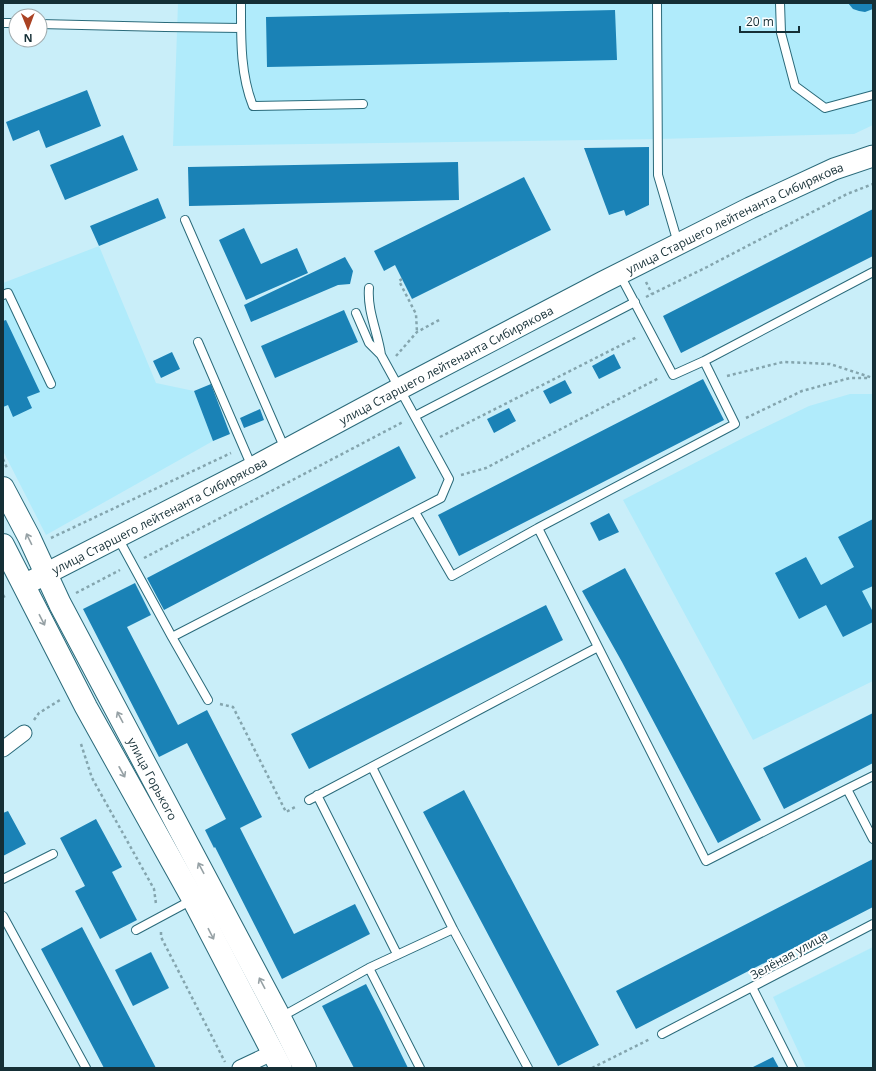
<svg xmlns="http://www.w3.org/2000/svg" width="876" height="1071" viewBox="0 0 876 1071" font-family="'Open Sans',sans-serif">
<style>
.built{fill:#b0ebfb}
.building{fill:#1a82b6}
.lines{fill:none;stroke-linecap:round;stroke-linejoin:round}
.lane-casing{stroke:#2a6a7a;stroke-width:10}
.street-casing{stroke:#2a6a7a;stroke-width:17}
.secondary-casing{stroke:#2a6a7a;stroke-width:23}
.primary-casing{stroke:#2a6a7a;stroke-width:24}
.path{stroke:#84a5ae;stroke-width:2.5;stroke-dasharray:3 3;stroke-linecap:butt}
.lane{stroke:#fff;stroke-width:8}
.street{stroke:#fff;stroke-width:15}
.secondary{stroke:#fff;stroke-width:21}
.primary{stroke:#fff;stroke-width:22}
.oneway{stroke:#96a1a5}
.labels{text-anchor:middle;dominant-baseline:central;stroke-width:4;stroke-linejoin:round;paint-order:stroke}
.street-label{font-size:12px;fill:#152f36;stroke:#fff}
</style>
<rect width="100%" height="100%" fill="#c9eef9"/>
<path class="built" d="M 178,3 L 873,3 L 873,125 L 854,134 L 658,139 L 173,146 Z
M 99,246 L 156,383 L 194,391 L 213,441 L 46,535 L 3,451 L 3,283 Z
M 850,394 L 873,394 L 873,681 L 753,740 L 623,500 L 745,437 L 809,406 Z
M 873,947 L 873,1068 L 806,1068 L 773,997 Z"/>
<path class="building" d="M 848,3 L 873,3 L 873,9 L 865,12 L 859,11 L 853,9 Z
M 615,10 L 617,60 L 267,67 L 266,17 Z
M 87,90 L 101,126 L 46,148 L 39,130 L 13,141 L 6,122 Z
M 123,135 L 138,170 L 65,200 L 50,165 Z
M 649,147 L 649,205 L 626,216 L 624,210 L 609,215 L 584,148 Z
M 458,162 L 459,200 L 189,206 L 188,167 Z
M 524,177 L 551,230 L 412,299 L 395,265 L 384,271 L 374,251 Z
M 158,198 L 166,218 L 99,246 L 90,226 Z
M 873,209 L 873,256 L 681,353 L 663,316 Z
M 244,228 L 261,264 L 297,248 L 308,273 L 246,300 L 219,240 Z
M 345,257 L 353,271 L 350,284 L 338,285 L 251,322 L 244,305 Z
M 344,310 L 358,342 L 275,378 L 261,346 Z
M 6,320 L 40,392 L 27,397 L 32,408 L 13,417 L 8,405 L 3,407 L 3,321 Z
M 172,352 L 180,369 L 161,378 L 153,361 Z
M 614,354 L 621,368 L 599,379 L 592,366 Z
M 703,379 L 724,420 L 459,556 L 438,515 Z
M 565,380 L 572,393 L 550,404 L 543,391 Z
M 211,384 L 230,434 L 213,441 L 194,391 Z
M 509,408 L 516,421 L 494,433 L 487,419 Z
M 260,409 L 264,420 L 244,428 L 240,418 Z
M 399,446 L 416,478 L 164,610 L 147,578 Z
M 609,513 L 619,532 L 599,541 L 590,523 Z
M 873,519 L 873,586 L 862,591 L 873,612 L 873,622 L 843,637 L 826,605 L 799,619 L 775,573 L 806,557 L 821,585 L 854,567 L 838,537 Z
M 625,568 L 761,820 L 718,843 L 622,662 L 582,591 Z
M 135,583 L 151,615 L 127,627 L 178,725 L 207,710 L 262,817 L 240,828 L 294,934 L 355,904 L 370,934 L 282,979 L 215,847 L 214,848 L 205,830 L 226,819 L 187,743 L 159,757 L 83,609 Z
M 546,605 L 563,640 L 309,769 L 291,734 Z
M 873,713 L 873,763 L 784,809 L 763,768 Z
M 464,790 L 599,1045 L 558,1066 L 423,812 Z
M 8,811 L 26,844 L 3,856 L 3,813 Z
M 96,819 L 122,867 L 112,872 L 137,920 L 100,939 L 75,891 L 85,886 L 60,838 Z
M 873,859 L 873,907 L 636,1029 L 616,991 Z
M 82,927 L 156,1068 L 104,1068 L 76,1015 L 41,949 Z
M 151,952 L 169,988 L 133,1006 L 115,970 Z
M 366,984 L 382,1015 L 408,1068 L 354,1068 L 322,1006 Z
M 773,1057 L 779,1068 L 751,1068 Z"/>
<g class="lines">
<defs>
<path id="lane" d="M 241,3 C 241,37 240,74 253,106 L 363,104
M 657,3 L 658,175 L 678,243
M 780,3 L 781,33 L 795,86 L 825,108 L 873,95
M 3,23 L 16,23
M 40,24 L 165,27 L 241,28
M 185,220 L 285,449
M 620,275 L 673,375 L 704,361
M 369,288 C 367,311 378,333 381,355
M 3,295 L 8,293 L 51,384
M 198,342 L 252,467
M 415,416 L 635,302
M 415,512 L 452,576 L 538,528 L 706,861 L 847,789
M 538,528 L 735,424 L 704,361 L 873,272
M 118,538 L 172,637
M 208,700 L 172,637 L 441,498 L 449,479 L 381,355 L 369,343 L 356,313
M 372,767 L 453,929
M 873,776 L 847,789 L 873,839
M 317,795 L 397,954
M 309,800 L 598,647
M 3,879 L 53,854
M 3,916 L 86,1068
M 136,930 L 192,900
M 369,968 L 420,1068
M 281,1017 L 369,968 L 453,929 L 528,1068
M 662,1034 L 752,987
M 793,1068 L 752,987 L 873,924"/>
<path id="street" d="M 3,749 L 24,733
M 240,1068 L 274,1052"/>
<g id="secondary">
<path id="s1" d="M 24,585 L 252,468 L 399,389 L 603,282 L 750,208 L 834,169 L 873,156"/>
</g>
<g id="primary">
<path id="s2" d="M 3,488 L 29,537 L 60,604 L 280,1018 L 305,1068"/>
<path d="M 3,545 L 86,707 L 193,899 L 281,1068"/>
</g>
</defs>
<use href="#lane" class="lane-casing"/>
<use href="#street" class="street-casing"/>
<use href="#secondary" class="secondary-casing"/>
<use href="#primary" class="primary-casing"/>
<path class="path" d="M 402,279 L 399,281 L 416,314 L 417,332
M 646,282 L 652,294
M 646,297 L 707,267 L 847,194 L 873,184
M 396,356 L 417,332 L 441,319
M 727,376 L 783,362 L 830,364 L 873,378
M 746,418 L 802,391 L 850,378 L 869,378
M 440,437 L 637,337
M 3,459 L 7,468
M 461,475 L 486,468 L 659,378
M 51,538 L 231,453
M 144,558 L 403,422
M 76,593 L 120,570
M 3,595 L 6,600
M 220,704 L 233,707 L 286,812 L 297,806
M 34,720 L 39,713 L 60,700
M 81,744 L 92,778 L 154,889 L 156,904
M 161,932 L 161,937 L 225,1062
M 592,1068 L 650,1039"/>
<use href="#lane" class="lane"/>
<use href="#street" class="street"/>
<use href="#secondary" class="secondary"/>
<use href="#primary" class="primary"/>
</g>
<defs><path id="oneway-shaft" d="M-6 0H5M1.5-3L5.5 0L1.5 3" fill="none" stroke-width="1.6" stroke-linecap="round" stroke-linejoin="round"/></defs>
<g class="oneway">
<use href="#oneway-shaft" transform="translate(29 539) rotate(-116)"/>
<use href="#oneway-shaft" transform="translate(42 620) rotate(63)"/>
<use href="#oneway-shaft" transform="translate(120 717) rotate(-118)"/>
<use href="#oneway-shaft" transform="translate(122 772) rotate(61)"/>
<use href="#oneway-shaft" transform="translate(201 868) rotate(-118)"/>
<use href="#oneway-shaft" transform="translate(211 934) rotate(63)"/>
<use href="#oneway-shaft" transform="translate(262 983) rotate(-118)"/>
</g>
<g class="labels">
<g class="street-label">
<text stroke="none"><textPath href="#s1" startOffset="800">улица Старшего лейтенанта Сибирякова</textPath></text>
<text stroke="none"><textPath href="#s1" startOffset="476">улица Старшего лейтенанта Сибирякова</textPath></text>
<text stroke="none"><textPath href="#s1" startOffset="152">улица Старшего лейтенанта Сибирякова</textPath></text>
<text stroke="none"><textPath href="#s2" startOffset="327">улица Горького</textPath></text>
<text transform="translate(789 955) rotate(-29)">Зелёная улица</text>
</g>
</g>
<rect width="876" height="1071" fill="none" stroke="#152f36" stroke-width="8"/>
<g transform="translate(28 28) rotate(179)"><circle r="19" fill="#ffffff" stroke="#a1acaf"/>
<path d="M0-3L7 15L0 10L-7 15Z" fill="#aa4223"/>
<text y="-6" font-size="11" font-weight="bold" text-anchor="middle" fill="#152f36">N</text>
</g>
<path d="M740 26v6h59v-6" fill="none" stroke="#152f36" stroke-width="2"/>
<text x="746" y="26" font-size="12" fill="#152f36" stroke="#ffffff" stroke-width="3" paint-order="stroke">20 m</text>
</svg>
